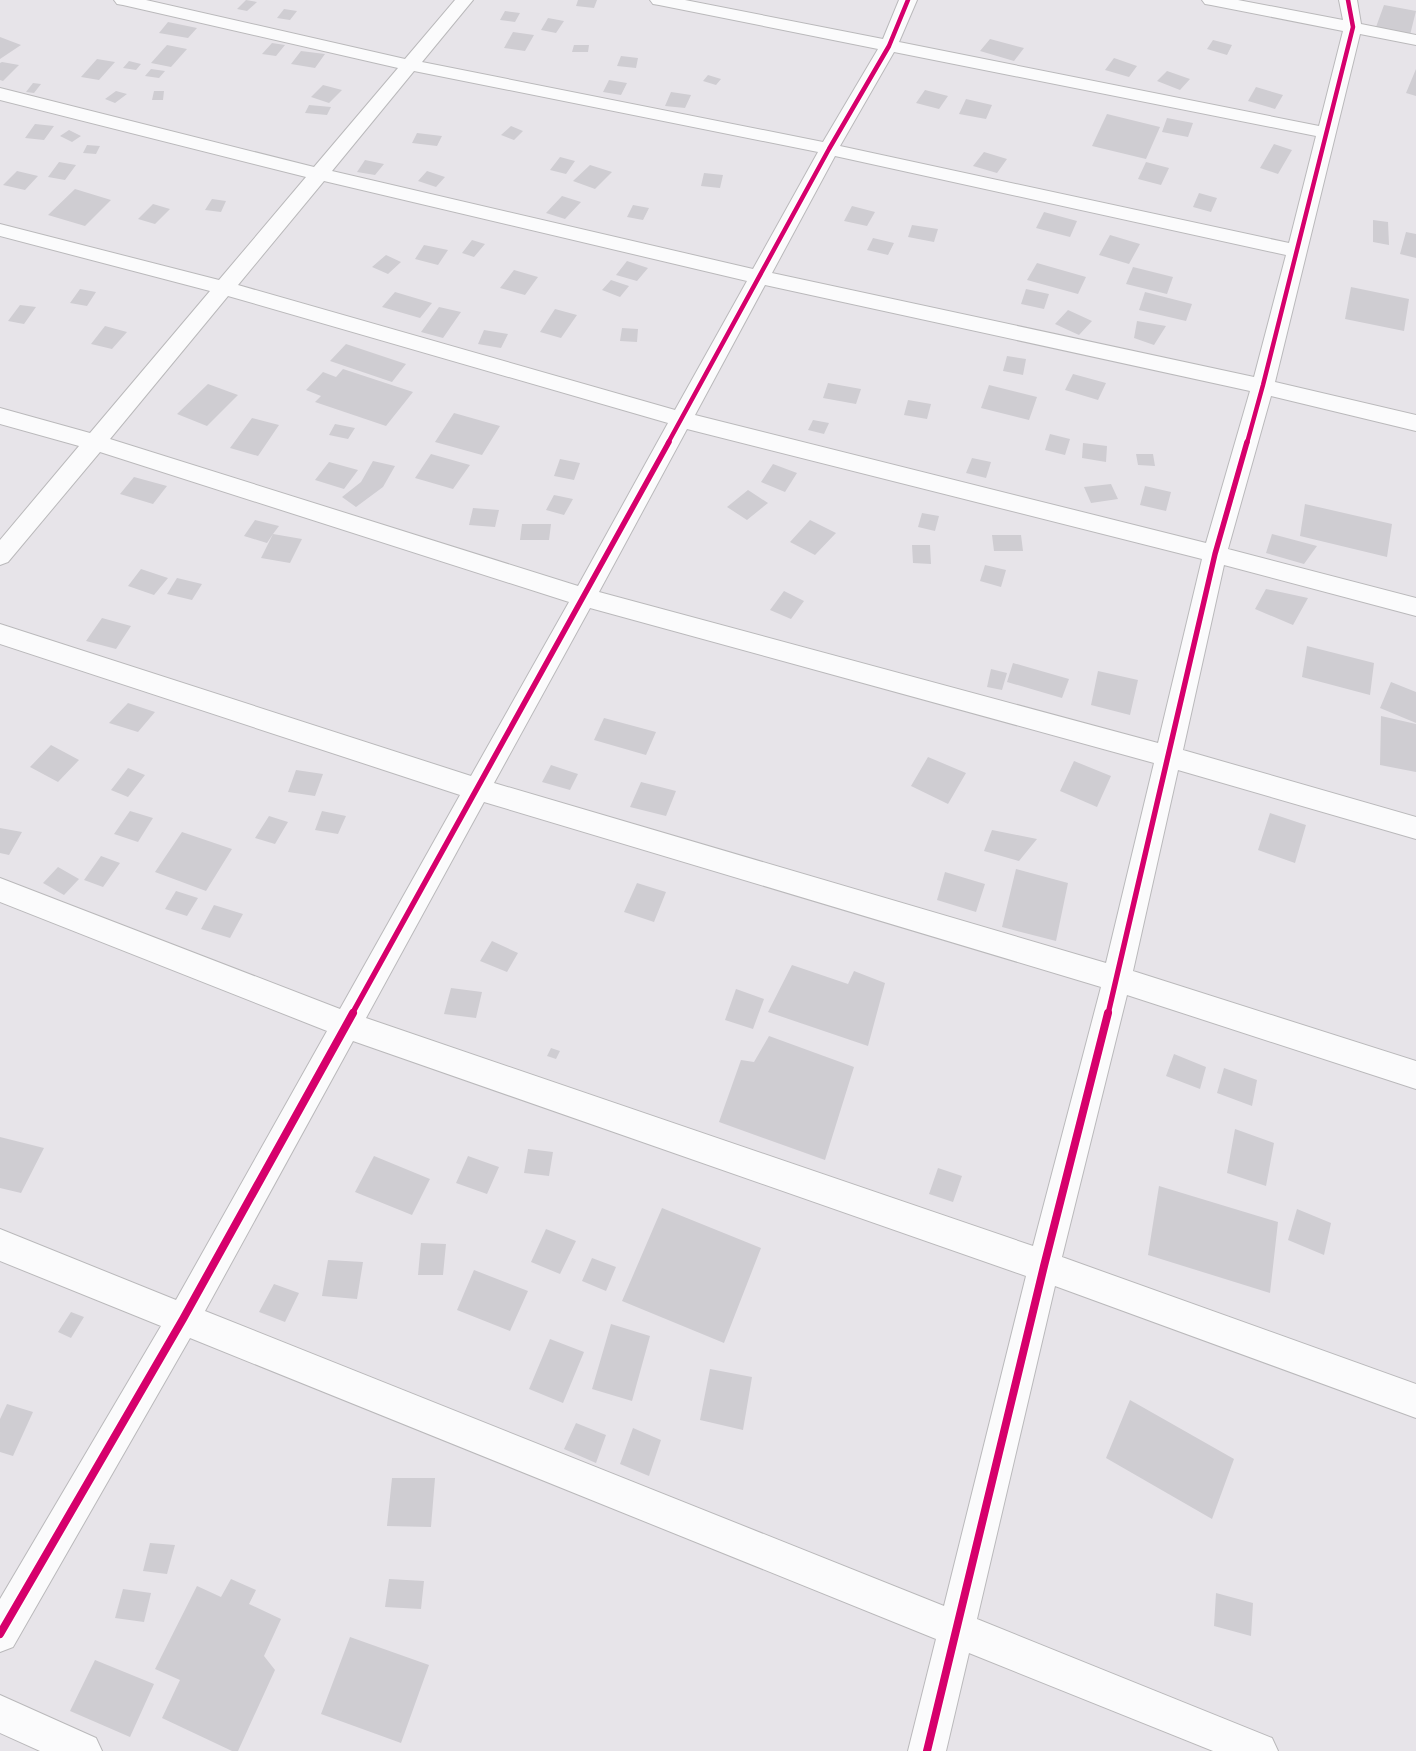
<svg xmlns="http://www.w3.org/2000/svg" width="1416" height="1751" viewBox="0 0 1416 1751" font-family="Cabin,sans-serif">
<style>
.building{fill:#cfcdd2}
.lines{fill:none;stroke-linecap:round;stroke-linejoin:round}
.street-casing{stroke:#bab9bb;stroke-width:2}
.street{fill:#fbfbfc;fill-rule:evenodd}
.cycleway-far2-casing{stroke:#fff;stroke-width:7}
.cycleway-far1-casing{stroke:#fff;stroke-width:9}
.cycleway-casing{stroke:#fff;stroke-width:11}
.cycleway-far2{stroke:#d6006c;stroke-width:4.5}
.cycleway-far1{stroke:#d6006c;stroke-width:5.5}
.cycleway{stroke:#d6006c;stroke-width:8}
</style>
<rect width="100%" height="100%" fill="#e7e4e9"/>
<path class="building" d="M 246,0 L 257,2 L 247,11 L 237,9 Z
M 578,0 L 597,0 L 594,8 L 576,6 Z
M 1384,5 L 1416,11 L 1410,35 L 1376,27 Z
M 284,9 L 297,11 L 290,20 L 277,18 Z
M 505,11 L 520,13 L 515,22 L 500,20 Z
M 548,18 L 564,21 L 556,33 L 541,30 Z
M 168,22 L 197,28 L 188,38 L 159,33 Z
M 513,32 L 534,35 L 525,51 L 504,48 Z
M 0,37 L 21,45 L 0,59 Z
M 990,39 L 1024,48 L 1014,61 L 980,51 Z
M 1213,40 L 1232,45 L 1227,55 L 1207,49 Z
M 272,43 L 285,45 L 276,56 L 262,54 Z
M 167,45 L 187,49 L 171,67 L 151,63 Z
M 574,45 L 589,45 L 588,52 L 572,52 Z
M 301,51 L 325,54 L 315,68 L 291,64 Z
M 621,56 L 638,58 L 636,68 L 617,66 Z
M 1114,58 L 1137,66 L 1129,77 L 1105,70 Z
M 97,59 L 115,62 L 99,80 L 81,77 Z
M 129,61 L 141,64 L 136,70 L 123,68 Z
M 2,62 L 19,65 L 3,81 L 0,80 L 0,63 Z
M 151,69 L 165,71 L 159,78 L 145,76 Z
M 1416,69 L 1416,96 L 1406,93 Z
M 1167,71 L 1190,79 L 1180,90 L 1157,81 Z
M 708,75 L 721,79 L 716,85 L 703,81 Z
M 609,80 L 627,83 L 621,95 L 603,92 Z
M 33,83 L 41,84 L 34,93 L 26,92 Z
M 323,85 L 342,90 L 329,103 L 311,97 Z
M 1256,87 L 1283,95 L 1275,109 L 1248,101 Z
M 925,90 L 948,96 L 939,109 L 916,103 Z
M 116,91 L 127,94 L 115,103 L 105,99 Z
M 154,91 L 164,91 L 163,100 L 152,100 Z
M 671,92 L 691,95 L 685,108 L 665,106 Z
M 966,99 L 992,105 L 986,119 L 959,114 Z
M 309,105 L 331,107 L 327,115 L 305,113 Z
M 1107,114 L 1160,127 L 1146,159 L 1092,146 Z
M 1167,118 L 1193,123 L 1188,137 L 1162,132 Z
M 35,124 L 54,126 L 44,140 L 25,138 Z
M 511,126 L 523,131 L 514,140 L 501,135 Z
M 69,130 L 81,136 L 72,142 L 60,136 Z
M 417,133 L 442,136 L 437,146 L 412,143 Z
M 1274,144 L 1292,150 L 1278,174 L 1260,168 Z
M 87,145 L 100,146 L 96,154 L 83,153 Z
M 984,152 L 1007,159 L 997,173 L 973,166 Z
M 560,157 L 575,161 L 566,174 L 550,170 Z
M 365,160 L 384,164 L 375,175 L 357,172 Z
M 59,162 L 76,165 L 65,180 L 48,177 Z
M 1146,162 L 1169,168 L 1161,185 L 1138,179 Z
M 590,165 L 612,172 L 595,189 L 573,181 Z
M 17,171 L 38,176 L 25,190 L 3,185 Z
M 427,171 L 445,177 L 436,187 L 418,181 Z
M 704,173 L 723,175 L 720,188 L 701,186 Z
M 75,189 L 111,200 L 85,226 L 48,215 Z
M 1199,193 L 1217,198 L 1211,212 L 1193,207 Z
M 562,196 L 581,202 L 565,219 L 546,213 Z
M 212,199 L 226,201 L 221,212 L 205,210 Z
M 153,204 L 170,209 L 155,224 L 138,219 Z
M 633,205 L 649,208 L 643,220 L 627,217 Z
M 852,206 L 875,212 L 867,226 L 844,221 Z
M 1044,212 L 1077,221 L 1070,237 L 1036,228 Z
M 1373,220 L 1388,222 L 1389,245 L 1373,242 Z
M 912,225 L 938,229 L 934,242 L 908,237 Z
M 1406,232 L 1416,234 L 1416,258 L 1400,254 Z
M 1110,235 L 1140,244 L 1129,264 L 1099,255 Z
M 873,238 L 894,243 L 888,255 L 867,250 Z
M 472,240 L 485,244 L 474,257 L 462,253 Z
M 424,245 L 448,250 L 438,265 L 415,259 Z
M 386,255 L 401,262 L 388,274 L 372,267 Z
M 627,261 L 648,268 L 637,281 L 616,275 Z
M 1037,263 L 1086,277 L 1078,294 L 1027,280 Z
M 1133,267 L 1173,277 L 1167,294 L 1126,284 Z
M 514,270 L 538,277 L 525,295 L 500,288 Z
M 611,280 L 629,286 L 620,297 L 602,290 Z
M 1351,287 L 1409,299 L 1404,331 L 1345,319 Z
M 80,289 L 96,292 L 87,306 L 70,303 Z
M 1026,289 L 1049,294 L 1044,309 L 1021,304 Z
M 395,292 L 432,303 L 420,318 L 382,307 Z
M 1145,292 L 1192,304 L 1186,321 L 1139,310 Z
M 20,305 L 36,307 L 24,324 L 8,321 Z
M 439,307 L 461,312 L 443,338 L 421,332 Z
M 555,309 L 577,315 L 561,338 L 540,332 Z
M 1068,310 L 1092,321 L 1079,335 L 1055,324 Z
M 1137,321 L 1166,326 L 1154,345 L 1134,338 Z
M 105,326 L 127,332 L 112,349 L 91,344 Z
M 622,328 L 638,329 L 637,342 L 620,341 Z
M 484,330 L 508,334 L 501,348 L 478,344 Z
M 346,344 L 406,364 L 392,382 L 330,361 Z
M 1007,356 L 1026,359 L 1023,375 L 1003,371 Z
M 343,369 L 413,392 L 386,426 L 315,402 L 321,396 L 306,390 L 323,372 L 336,377 Z
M 1073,374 L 1106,383 L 1098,400 L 1065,390 Z
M 828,383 L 861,389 L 856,404 L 823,398 Z
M 208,384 L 238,395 L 207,426 L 177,414 Z
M 989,385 L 1037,397 L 1029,420 L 981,408 Z
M 908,400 L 931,404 L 927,419 L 904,415 Z
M 454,413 L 500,426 L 482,455 L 435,442 Z
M 252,418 L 279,425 L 258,456 L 230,448 Z
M 813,420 L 829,423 L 824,434 L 808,430 Z
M 335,424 L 355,428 L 348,439 L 329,435 Z
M 1050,434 L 1070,439 L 1065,455 L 1045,450 Z
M 1083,443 L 1107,446 L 1106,462 L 1082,458 Z
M 431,454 L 470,465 L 453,489 L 415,478 Z
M 1136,454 L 1153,454 L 1155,466 L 1138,465 Z
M 972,458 L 991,462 L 986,478 L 966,473 Z
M 560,459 L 580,463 L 574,480 L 554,476 Z
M 373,461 L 395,466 L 383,487 L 356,507 L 342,497 L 361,482 Z
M 329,462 L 358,470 L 344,489 L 315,480 Z
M 773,464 L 797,473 L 785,492 L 761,482 Z
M 134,477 L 167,486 L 153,504 L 120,494 Z
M 1111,484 L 1118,499 L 1091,503 L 1084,487 Z
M 1145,486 L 1171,492 L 1166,511 L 1140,505 Z
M 748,490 L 768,503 L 747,520 L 727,507 Z
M 554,495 L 573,499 L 564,515 L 546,510 Z
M 1305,504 L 1392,524 L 1387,557 L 1300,536 Z
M 473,508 L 499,510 L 495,527 L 469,525 Z
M 922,513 L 939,516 L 935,531 L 918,527 Z
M 255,520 L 279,526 L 273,534 L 302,539 L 290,563 L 261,558 L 273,534 L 267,543 L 244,536 Z
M 810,520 L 836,533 L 815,555 L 790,542 Z
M 522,524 L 551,524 L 549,540 L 520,540 Z
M 1272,534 L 1317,546 L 1304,564 L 1266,553 Z
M 992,535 L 1021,535 L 1023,551 L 994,551 Z
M 912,545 L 930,545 L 931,564 L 913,563 Z
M 985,565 L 1006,570 L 1001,587 L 980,581 Z
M 141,569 L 168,578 L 154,595 L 128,586 Z
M 177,578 L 202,584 L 192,600 L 167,594 Z
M 1266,589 L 1308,598 L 1293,625 L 1255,609 Z
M 784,591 L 804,601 L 791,619 L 770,610 Z
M 102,618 L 131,626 L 116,649 L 86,641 Z
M 1307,646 L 1374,663 L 1370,695 L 1302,677 Z
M 1013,663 L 1069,679 L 1062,698 L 1007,682 Z
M 991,669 L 1007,673 L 1002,690 L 987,687 Z
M 1098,671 L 1138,680 L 1130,715 L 1091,705 Z
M 1391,682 L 1416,692 L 1416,723 L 1380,708 Z
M 128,703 L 155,712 L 138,732 L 109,723 Z
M 1381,716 L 1416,724 L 1416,772 L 1380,765 Z
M 604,718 L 656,732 L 646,755 L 594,740 Z
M 51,745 L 79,760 L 58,782 L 30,767 Z
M 928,757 L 966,773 L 948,804 L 911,786 Z
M 1074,761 L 1111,776 L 1097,807 L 1060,791 Z
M 551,765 L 578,774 L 570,790 L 542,782 Z
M 128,768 L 145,775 L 128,797 L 111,790 Z
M 296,770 L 323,774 L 315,796 L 288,792 Z
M 641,782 L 676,791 L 666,816 L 630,807 Z
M 130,811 L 153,818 L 138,842 L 114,834 Z
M 322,811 L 346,816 L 338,834 L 315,830 Z
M 1270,813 L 1306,825 L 1295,863 L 1258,850 Z
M 269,816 L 288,822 L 275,844 L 255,838 Z
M 0,828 L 22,832 L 9,855 L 0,853 Z
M 992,830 L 1037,839 L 1019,861 L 984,851 Z
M 182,832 L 232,849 L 206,891 L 155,872 Z
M 101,856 L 120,863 L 103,887 L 84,880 Z
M 58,867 L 79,879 L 64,895 L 43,883 Z
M 1016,869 L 1068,883 L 1056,941 L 1002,927 Z
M 945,872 L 985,884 L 976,912 L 937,900 Z
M 637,883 L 666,892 L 654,922 L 624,912 Z
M 176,891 L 198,898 L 187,916 L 165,909 Z
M 214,905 L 243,914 L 230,938 L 201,929 Z
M 492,941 L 518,953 L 507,972 L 480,961 Z
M 792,965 L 848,984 L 854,971 L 885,983 L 868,1046 L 768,1012 Z
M 451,988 L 482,992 L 476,1018 L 444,1014 Z
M 736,989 L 764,999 L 753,1029 L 725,1020 Z
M 769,1036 L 854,1067 L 825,1160 L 719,1122 L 741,1060 L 754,1062 Z
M 551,1048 L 560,1051 L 556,1059 L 547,1056 Z
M 1174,1054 L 1206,1067 L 1200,1089 L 1166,1076 Z
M 1224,1068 L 1257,1080 L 1252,1106 L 1217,1093 Z
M 1235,1129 L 1274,1143 L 1266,1186 L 1227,1173 Z
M 0,1137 L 44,1148 L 21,1193 L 0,1188 Z
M 528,1149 L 553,1152 L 549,1176 L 524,1173 Z
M 374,1156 L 430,1179 L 412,1215 L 355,1192 Z
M 468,1156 L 499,1167 L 487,1194 L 456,1183 Z
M 938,1168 L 962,1176 L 953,1202 L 929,1194 Z
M 1159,1186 L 1278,1222 L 1270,1293 L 1148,1255 Z
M 662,1208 L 761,1248 L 724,1343 L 622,1301 Z
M 1297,1209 L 1331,1223 L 1324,1255 L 1288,1240 Z
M 546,1229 L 576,1241 L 560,1274 L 531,1262 Z
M 421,1243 L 446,1244 L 443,1275 L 418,1275 Z
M 592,1258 L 616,1267 L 606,1291 L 582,1281 Z
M 328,1260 L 363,1262 L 357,1299 L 322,1296 Z
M 474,1270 L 528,1291 L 510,1331 L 457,1310 Z
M 274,1284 L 299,1293 L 285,1322 L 259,1312 Z
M 71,1312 L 84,1317 L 71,1338 L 58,1332 Z
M 611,1324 L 650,1336 L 632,1401 L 592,1389 Z
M 550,1339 L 584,1352 L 563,1403 L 529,1389 Z
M 710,1369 L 752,1377 L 743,1430 L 700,1420 Z
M 1130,1400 L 1234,1459 L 1212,1519 L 1106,1458 Z
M 7,1404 L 33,1412 L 13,1456 L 0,1452 L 0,1419 Z
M 576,1423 L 606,1435 L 596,1463 L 564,1449 Z
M 633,1428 L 661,1440 L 649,1476 L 620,1464 Z
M 392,1478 L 435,1478 L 431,1527 L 387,1526 Z
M 150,1543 L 175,1545 L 167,1574 L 143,1571 Z
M 231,1579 L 256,1590 L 249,1604 L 281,1619 L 264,1656 L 275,1670 L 238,1751 L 232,1751 L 162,1718 L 180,1680 L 155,1669 L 197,1586 L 221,1597 Z
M 389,1579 L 424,1581 L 421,1609 L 385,1607 Z
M 123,1589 L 151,1593 L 144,1622 L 115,1618 Z
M 1216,1593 L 1253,1603 L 1251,1636 L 1214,1626 Z
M 350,1637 L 429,1665 L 401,1743 L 321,1714 Z
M 95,1660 L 154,1684 L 130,1737 L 70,1711 Z"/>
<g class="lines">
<defs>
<path id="street" d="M 114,0 L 146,0 L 405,59 L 455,0 L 473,0 L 422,62 L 823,142 L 878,49 L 659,5 L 653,4 L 650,0 L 685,0 L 883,39 L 899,0 L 917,0 L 899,42 L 1319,126 L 1343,31 L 1211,5 L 1205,4 L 1202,0 L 1238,0 L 1343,20 L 1339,0 L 1357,0 L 1361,24 L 1416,35 L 1416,45 L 1360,34 L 1275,382 L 1416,415 L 1416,431 L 1271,396 L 1228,549 L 1416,598 L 1416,616 L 1224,565 L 1183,750 L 1416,817 L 1416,839 L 1178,770 L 1133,971 L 1416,1061 L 1416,1089 L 1127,995 L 1062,1257 L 1416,1384 L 1416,1418 L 1055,1286 L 977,1619 L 1272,1738 L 1278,1751 L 1213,1751 L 969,1653 L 946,1751 L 908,1751 L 936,1639 L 190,1338 L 13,1647 L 0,1652 L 0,1599 L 161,1326 L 0,1261 L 0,1229 L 176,1300 L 327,1031 L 0,902 L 0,878 L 340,1009 L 460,795 L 0,644 L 0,624 L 471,776 L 569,602 L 100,452 L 8,562 L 0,565 L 0,540 L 79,446 L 0,424 L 0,408 L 90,433 L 210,291 L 0,236 L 0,224 L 219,280 L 306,177 L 0,100 L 0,88 L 314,167 L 398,68 L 123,5 L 117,4 ZM 894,52 L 1316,136 L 1289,243 L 840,146 ZM 414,71 L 818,152 L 753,269 L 332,171 ZM 835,156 L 1286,255 L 1254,377 L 772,273 ZM 324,181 L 747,281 L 675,410 L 238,285 ZM 765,285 L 1250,391 L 1206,543 L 695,415 ZM 228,296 L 668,423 L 578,586 L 110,439 ZM 687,429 L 1202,559 L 1158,743 L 599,592 ZM 590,608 L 1154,763 L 1106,963 L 494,783 ZM 484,802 L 1101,987 L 1033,1246 L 366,1018 ZM 353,1041 L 1026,1276 L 944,1606 L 205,1311 Z
M 0,1695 L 96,1738 L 102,1751 L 40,1751 L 0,1733 Z"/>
</defs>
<use href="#street" class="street-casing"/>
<use href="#street" class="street"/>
<defs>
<path id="cycleway-far2" d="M 668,443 L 829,149 L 889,46 L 908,0
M 1247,443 L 1263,385 L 1353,27 L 1348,0"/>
<path id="cycleway-far1" d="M 352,1014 L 669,442
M 1108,1014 L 1215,554 L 1247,442"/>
<path id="cycleway" d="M 0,1634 L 183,1319 L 353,1013
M 927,1751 L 1044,1266 L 1108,1013"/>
</defs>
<use href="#cycleway-far2" class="cycleway-far2-casing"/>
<use href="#cycleway-far1" class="cycleway-far1-casing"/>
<use href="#cycleway" class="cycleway-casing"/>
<use href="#cycleway-far2" class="cycleway-far2"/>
<use href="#cycleway-far1" class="cycleway-far1"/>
<use href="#cycleway" class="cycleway"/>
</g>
</svg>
